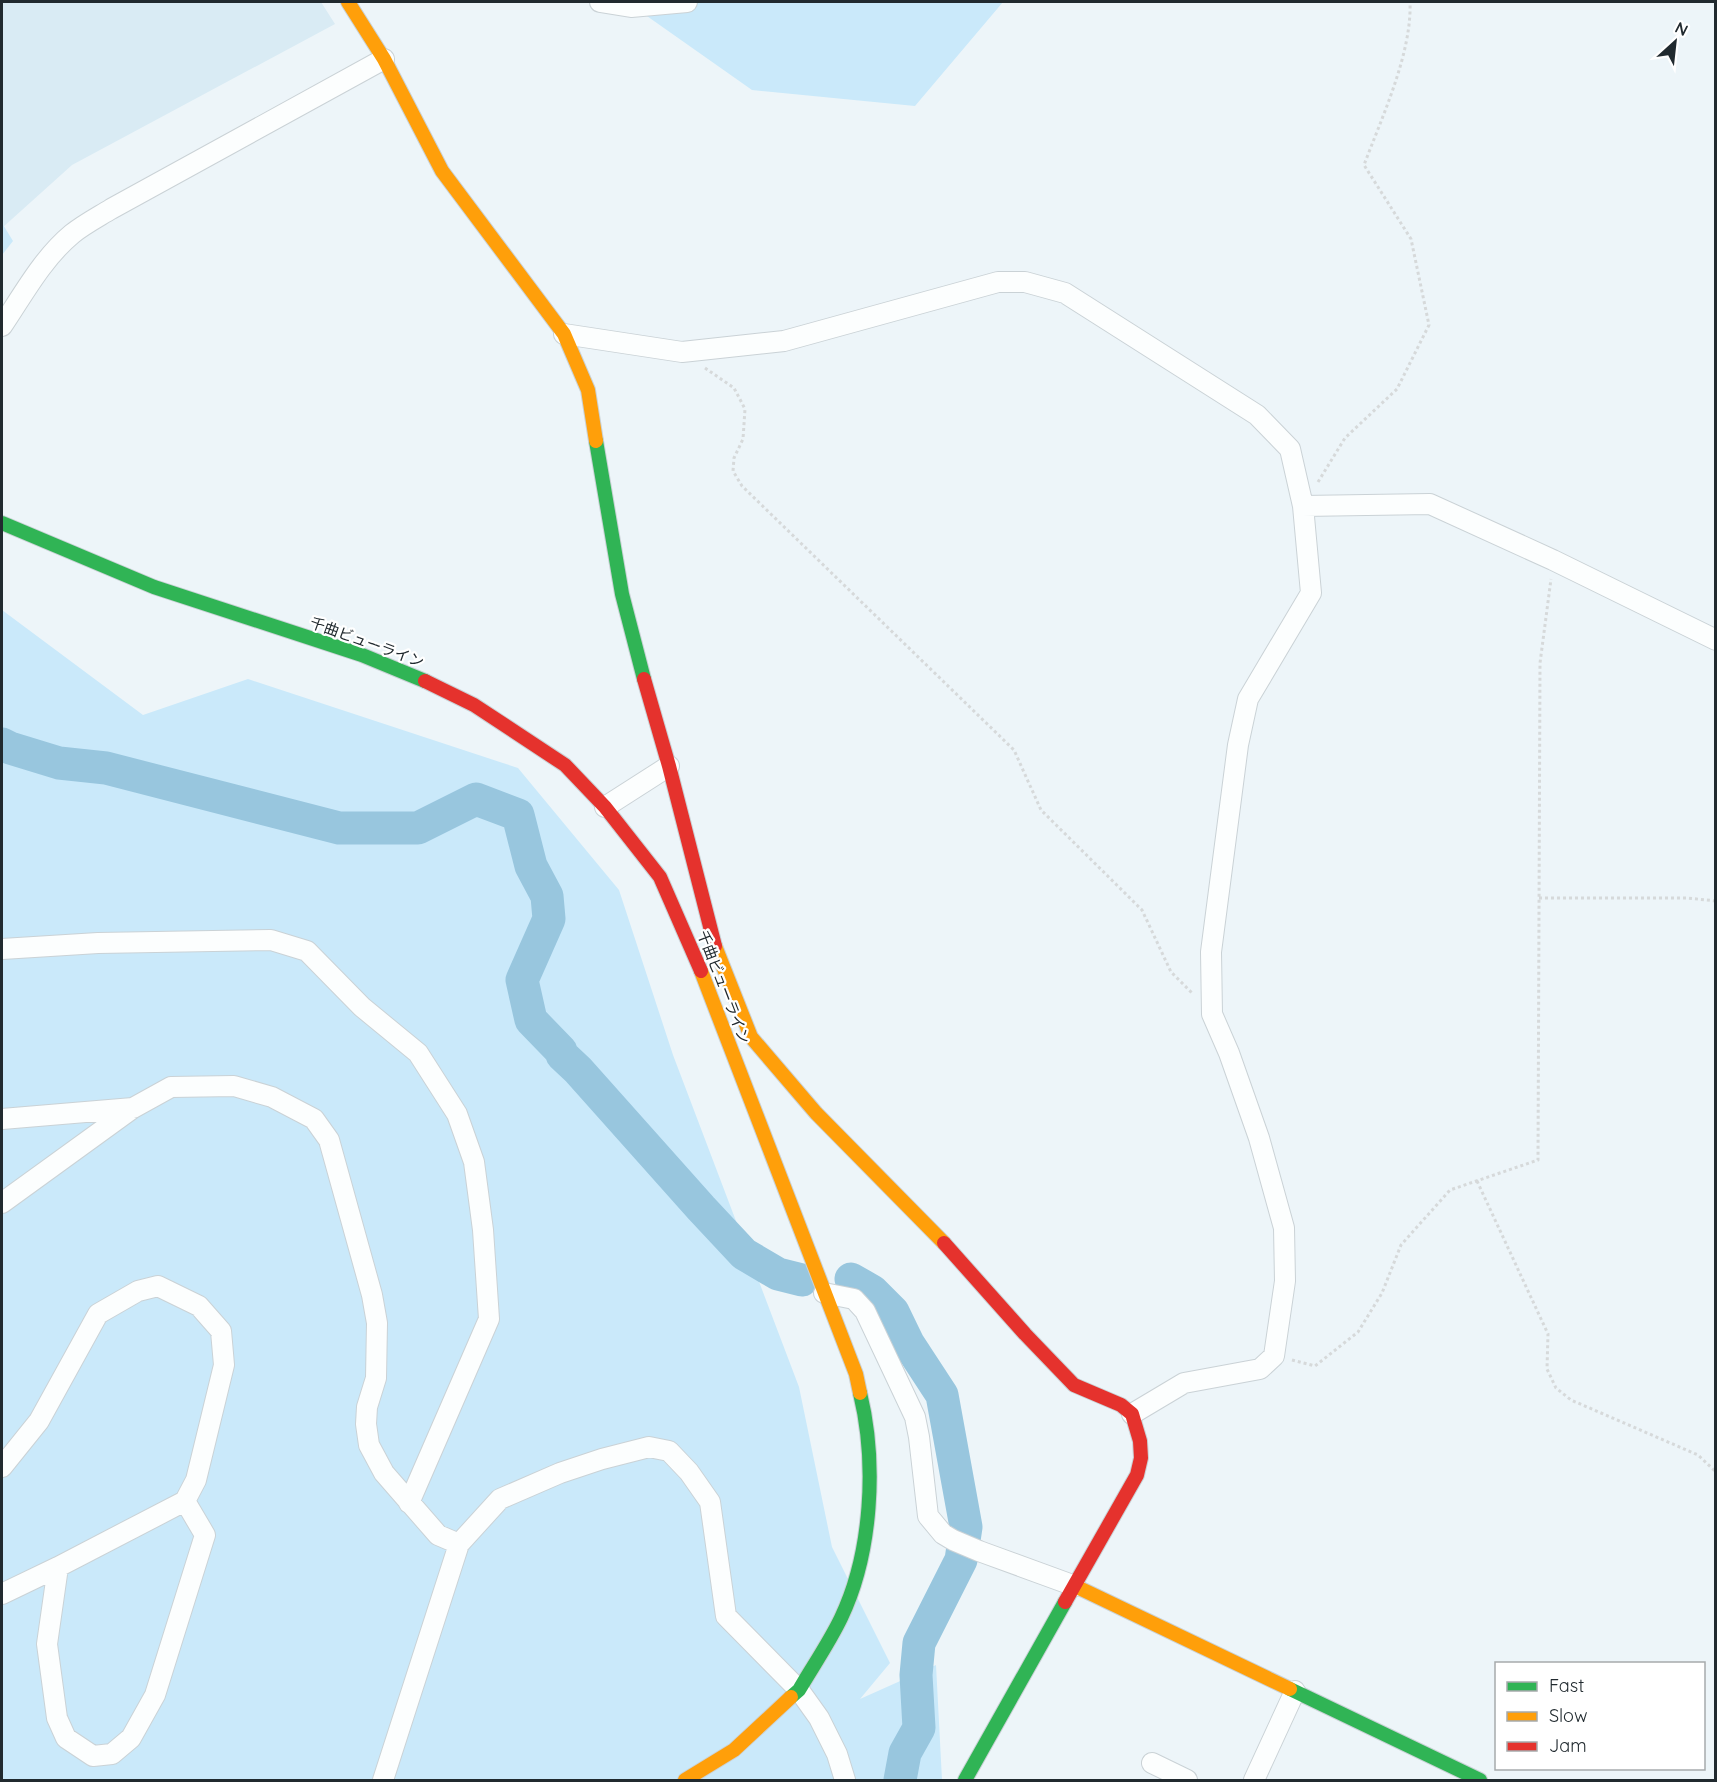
<svg xmlns="http://www.w3.org/2000/svg" width="1717" height="1782" viewBox="0 0 1717 1782" font-family="Quicksand,'Noto Sans JP',sans-serif">
<style>
.built{fill:#d9ebf4}
.green{fill:#cae9fa}
.lines{fill:none;stroke-linecap:round;stroke-linejoin:round}
.river{stroke:#98c6de;stroke-width:33}
.street-casing{stroke:#cad2d6;stroke-width:22}
.fast-casing{stroke:#cad2d6;stroke-width:16}
.slow-casing{stroke:#cad2d6;stroke-width:16}
.jam-casing{stroke:#cad2d6;stroke-width:16}
.path{stroke:#d6d9da;stroke-width:3;stroke-dasharray:3 3;stroke-linecap:butt}
.street{stroke:#fcfefe;stroke-width:20}
.fast{stroke:#30b455;stroke-width:14}
.slow{stroke:#ff9f0a;stroke-width:14}
.jam{stroke:#e5322d;stroke-width:14}
.labels{text-anchor:middle;dominant-baseline:central;stroke-width:4.5;stroke-linejoin:round;paint-order:stroke}
.street-label{font-size:15px;fill:#212a2f;stroke:#fff}
</style>
<rect width="100%" height="100%" fill="#edf5f9"/>
<path class="built" d="M 2,2 L 321,2 L 335,24 L 72,165 L 2,228 Z"/>
<path class="green" d="M 627,2 L 1003,2 L 915,106 L 752,90 Z
M 2,223 L 13,241 L 2,255 Z
M 2,610 L 143,715 L 248,679 L 518,768 L 619,890 L 673,1055 L 799,1387 L 832,1547 L 890,1663 L 860,1699 L 936,1665 L 942,1780 L 2,1780 Z"/>
<g class="lines">
<path class="river" d="M 2,744 L 10,748 L 59,763 L 106,768 L 339,828 L 418,828 L 476,799 L 518,815 L 531,866 L 547,896 L 549,919 L 522,980 L 531,1020 L 561,1051 L 562,1055 L 578,1070 L 701,1208 L 744,1254 L 778,1274 L 802,1280
M 851,1279 L 872,1291 L 893,1312 L 908,1343 L 942,1395 L 966,1527 L 961,1560 L 919,1643 L 916,1675 L 919,1728 L 905,1753 L 900,1780"/>
<defs>
<path id="street" d="M 600,2 L 631,7 L 687,2
M 2,326 C 23,295 42,259 72,234 C 83,225 98,217 111,209 L 384,59
M 564,334 L 682,352 L 784,341 L 998,282 L 1025,282 L 1065,293 L 1257,415 L 1290,449 L 1303,506 L 1311,593 L 1248,699 L 1238,745 L 1211,952 L 1212,1014 L 1229,1053 L 1259,1138 L 1284,1228 L 1285,1281 L 1274,1356 L 1260,1369 L 1184,1383 L 1132,1414
M 1303,506 L 1430,504 L 1553,560 L 1716,640
M 605,807 L 669,766
M 2,949 L 98,943 L 271,940 L 307,951 L 362,1007 L 418,1053 L 457,1114 L 474,1162 L 483,1230 L 489,1319 L 409,1503
M 2,1119 L 133,1108
M 2,1203 L 133,1108 L 171,1087 L 234,1086 L 272,1097 L 314,1119 L 329,1140 L 372,1295 L 377,1323 L 376,1378 L 367,1407 L 366,1424 L 369,1445 L 384,1473 L 438,1535 L 459,1544
M 824,1293 L 854,1299 L 865,1311 L 915,1417 L 919,1437 L 928,1516 L 943,1534 L 953,1540 L 979,1551 L 1075,1586
M 2,1467 L 39,1421 L 98,1314 L 138,1291 L 158,1286 L 199,1306 L 221,1331 L 224,1365 L 196,1480 L 185,1501 L 58,1567 L 2,1594
M 58,1567 L 47,1644 L 57,1718 L 66,1738 L 93,1756 L 112,1754 L 131,1738 L 155,1695 L 205,1535 L 185,1501
M 1152,1763 L 1187,1780
M 383,1780 L 459,1544 L 500,1499 L 560,1473 L 602,1459 L 649,1447 L 669,1451 L 689,1472 L 710,1502 L 726,1616 L 799,1690 L 819,1718 L 837,1754 L 845,1780
M 1254,1780 L 1295,1691"/>
<path id="fast" d="M 596,441 L 622,594 L 644,679
M 2,523 L 154,587 L 362,655 L 425,681
M 1290,1689 L 1480,1780
M 791,1697 L 799,1690 C 813,1666 829,1643 841,1618 C 872,1553 877,1463 860,1393
M 965,1780 L 1065,1602"/>
<path id="slow" d="M 348,2 L 384,59 L 442,171 L 564,334 L 588,390 L 596,441
M 715,946 L 751,1037 L 816,1113 L 944,1243
M 701,971 L 856,1374 L 860,1393
M 1075,1586 L 1290,1689
M 685,1780 L 734,1750 L 791,1697"/>
<path id="jam" d="M 644,679 L 669,766 L 715,946
M 425,681 L 474,705 L 565,765 L 605,807 L 660,877 L 701,971
M 944,1243 L 1025,1334 L 1074,1385 L 1121,1405 L 1132,1414 L 1140,1441 L 1141,1458 L 1137,1475 L 1065,1602"/>
</defs>
<use href="#street" class="street-casing"/>
<use href="#fast" class="fast-casing"/>
<use href="#slow" class="slow-casing"/>
<use href="#jam" class="jam-casing"/>
<path class="path" d="M 705,368 L 734,388 L 745,409 L 743,439 L 734,458 L 733,471 L 742,486 L 1014,750 L 1041,810 L 1142,910 L 1171,972 L 1192,993
M 1318,482 L 1345,438 L 1397,389 L 1429,325 L 1411,239 L 1364,165 C 1382,117 1412,53 1410,2
M 1539,898 L 1687,898 L 1716,901
M 1477,1181 L 1548,1334 L 1547,1369 L 1556,1388 L 1571,1400 L 1698,1455 L 1716,1472
M 1292,1360 L 1315,1366 L 1358,1332 L 1382,1293 L 1401,1245 L 1450,1190 L 1538,1160 L 1540,663 L 1551,579"/>
<use href="#street" class="street"/>
<use href="#fast" class="fast"/>
<use href="#slow" class="slow"/>
<use href="#jam" class="jam"/>
</g>
<g class="labels">
<g class="street-label">
<text transform="translate(367 642) rotate(20)">千曲ビューライン</text>
<text transform="translate(724 987) rotate(69)">千曲ビューライン</text>
</g>
</g>
<rect width="1717" height="1782" fill="none" stroke="#212a2f" stroke-width="6"/>
<rect x="1495" y="1662" width="210" height="108" fill="#ffffff" stroke="#a6aaac" stroke-width="1.5"/>
<rect x="1507" y="1682" width="30" height="9" fill="#30b455" stroke="#a6aaac" stroke-width="1.5"/>
<text x="1549" y="1692" font-size="18" fill="#212a2f">Fast</text>
<rect x="1507" y="1712" width="30" height="9" fill="#ff9f0a" stroke="#a6aaac" stroke-width="1.5"/>
<text x="1549" y="1722" font-size="18" fill="#212a2f">Slow</text>
<rect x="1507" y="1742" width="30" height="9" fill="#e5322d" stroke="#a6aaac" stroke-width="1.5"/>
<text x="1549" y="1752" font-size="18" fill="#212a2f">Jam</text>
<g transform="translate(1675 42) rotate(27)" stroke="#ffffff" stroke-width="4.5" paint-order="stroke">
<path d="M0-4.5L10 22L0 15L-10 22Z" fill="#212a2f"/>
<text y="-9" font-size="16" font-weight="bold" text-anchor="middle" fill="#212a2f">N</text>
</g>
</svg>
